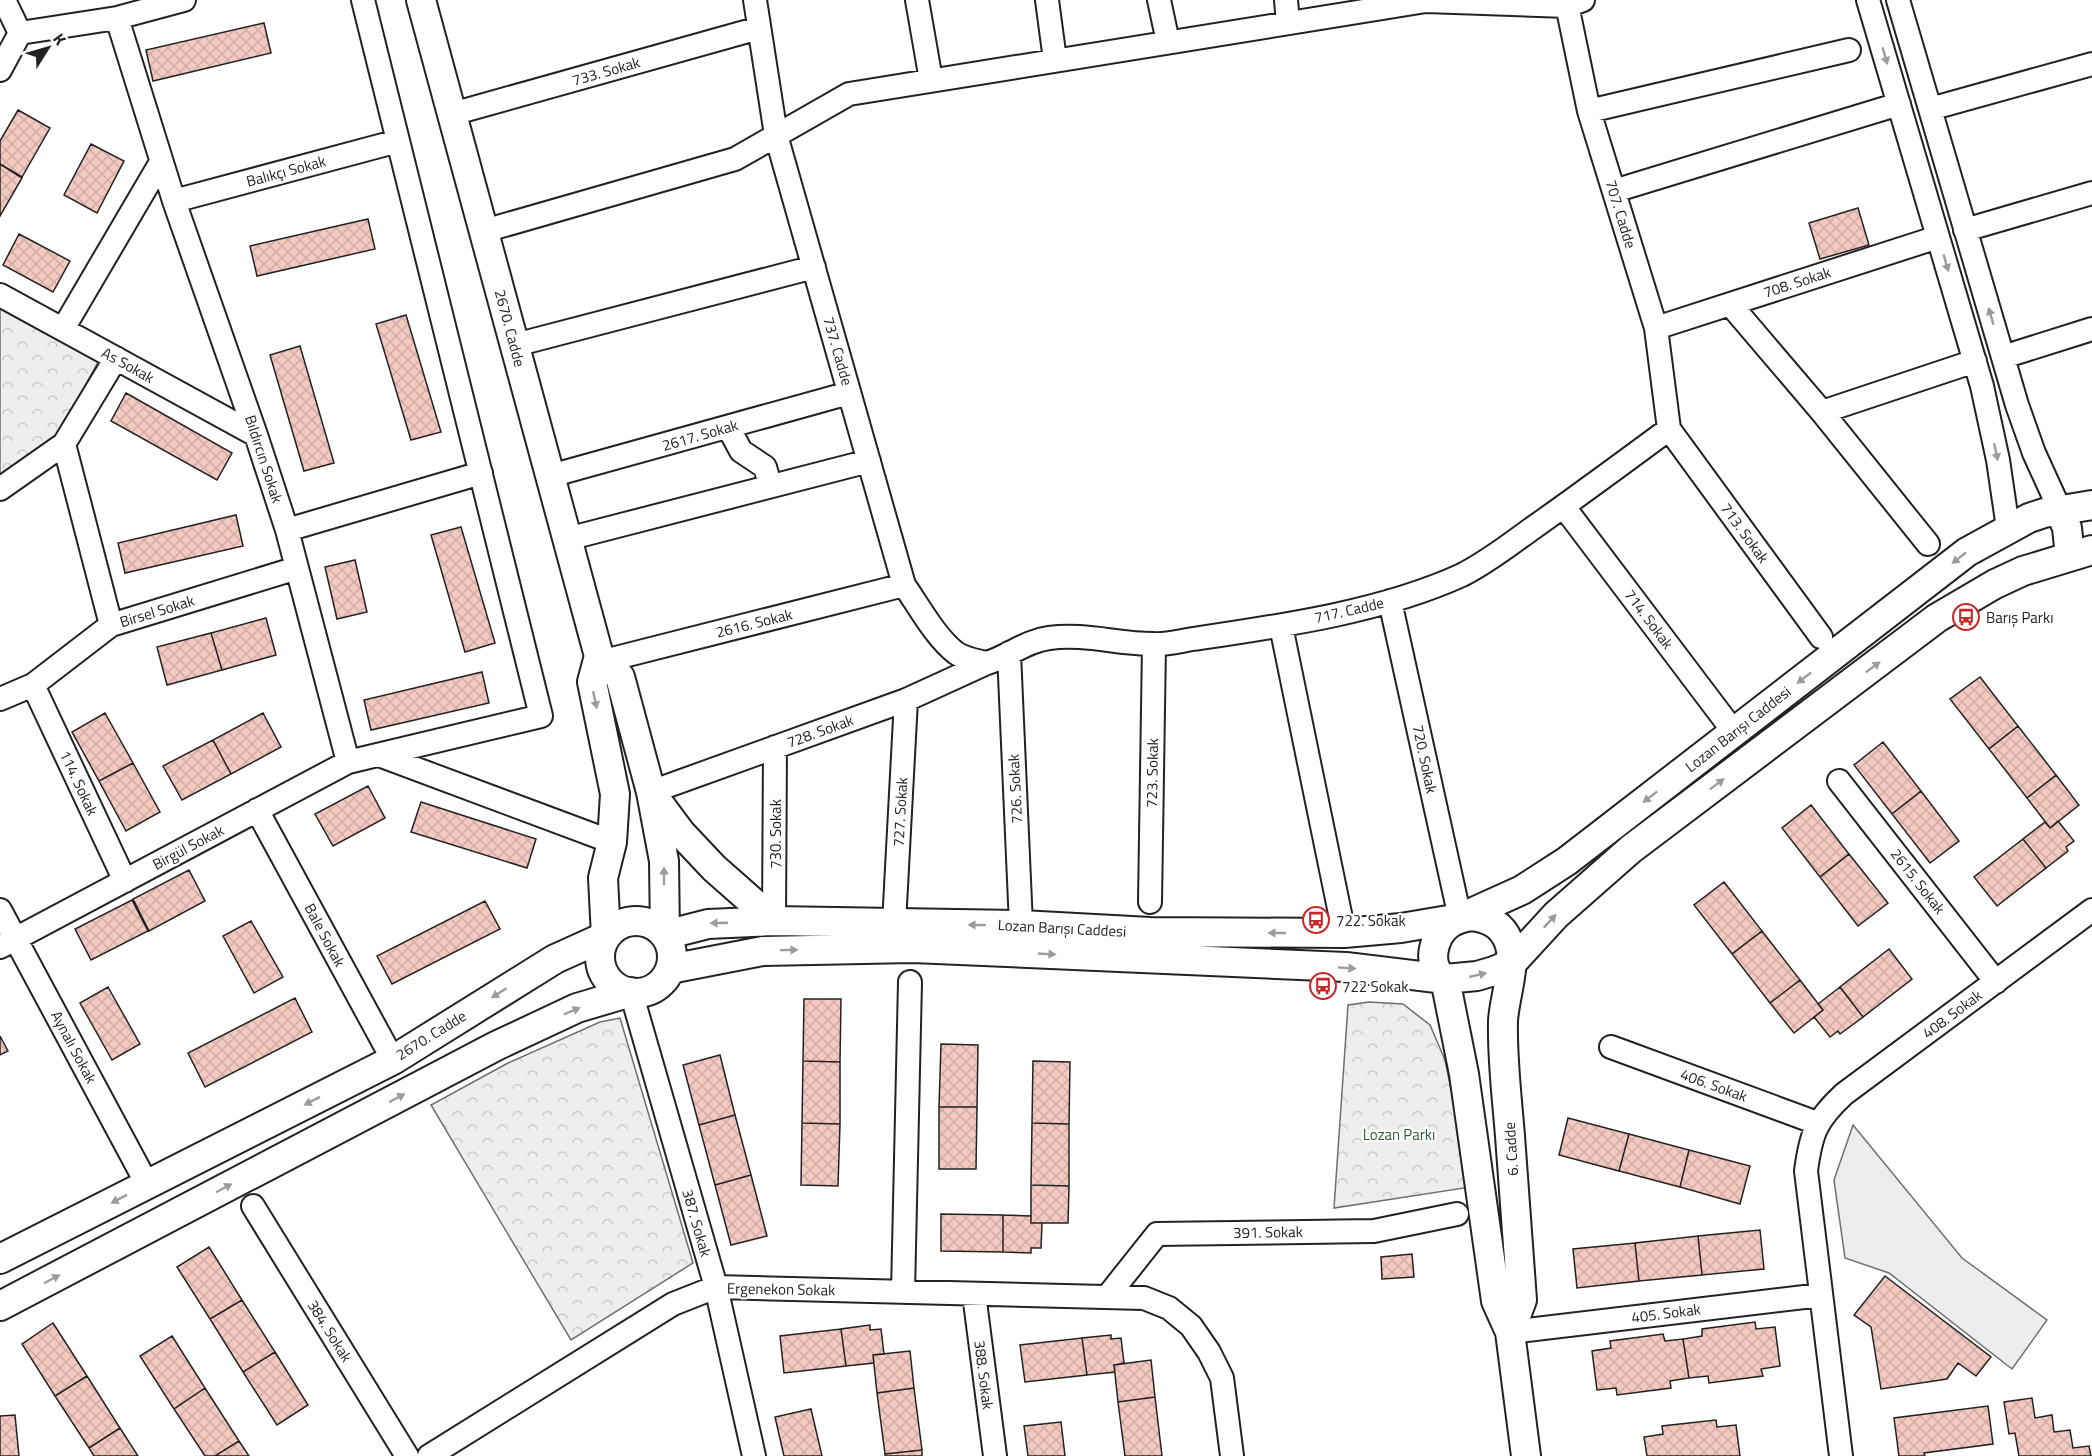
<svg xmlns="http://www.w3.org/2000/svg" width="2092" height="1456" viewBox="0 0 2092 1456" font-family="'Titillium Web',sans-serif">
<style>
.park{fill:url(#park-crowns);stroke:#6f6f6f;stroke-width:1.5}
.parking{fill:#ededed;stroke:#6f6f6f;stroke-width:1.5}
.building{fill:url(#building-cross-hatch);stroke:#222;stroke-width:1.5}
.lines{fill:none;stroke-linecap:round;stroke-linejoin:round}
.minor-casing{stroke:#222;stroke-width:26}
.major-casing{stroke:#222;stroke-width:32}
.minor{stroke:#fff;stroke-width:22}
.major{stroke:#fff;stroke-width:28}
.oneway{fill:#9c9c9c}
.labels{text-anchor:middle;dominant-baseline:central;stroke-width:4.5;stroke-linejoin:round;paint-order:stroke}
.street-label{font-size:15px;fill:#222;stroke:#fff}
.poi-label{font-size:15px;fill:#222;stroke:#fff;text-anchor:start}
.park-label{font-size:15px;fill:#2f5e38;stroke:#fff}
</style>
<defs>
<pattern id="park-crowns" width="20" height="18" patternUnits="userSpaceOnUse" patternTransform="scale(1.5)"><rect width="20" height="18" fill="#eee"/><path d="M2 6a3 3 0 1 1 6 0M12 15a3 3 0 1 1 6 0" fill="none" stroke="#ccc"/></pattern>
<pattern id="building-cross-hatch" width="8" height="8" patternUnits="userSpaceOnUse" patternTransform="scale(1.5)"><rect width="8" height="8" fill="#f3c9c0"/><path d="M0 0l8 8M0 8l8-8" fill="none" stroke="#d0aca5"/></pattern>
</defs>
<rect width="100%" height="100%" fill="#fff"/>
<path class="park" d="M 0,309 L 98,362 L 60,432 L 36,456 L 0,478 Z
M 1369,1002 L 1403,1004 L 1430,1025 L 1445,1060 L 1471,1187 L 1334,1208 L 1348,1005 Z
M 620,1018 L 693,1263 L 571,1340 L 431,1105 L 508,1063 L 600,1022 Z"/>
<path class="parking" d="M 1853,1125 L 1962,1258 L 2047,1320 L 2012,1369 L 1889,1273 L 1845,1258 L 1834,1180 Z"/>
<path class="building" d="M 264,23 L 271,53 L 153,81 L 146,50 Z
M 18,110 L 50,128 L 22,177 L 0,164 L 0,141 Z
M 91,144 L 124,161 L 97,213 L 64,195 Z
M 0,164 L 22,178 L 0,216 Z
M 1858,208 L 1869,245 L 1820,259 L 1809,223 Z
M 368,219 L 375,249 L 257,276 L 250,246 Z
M 19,234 L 70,261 L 53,292 L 3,265 Z
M 406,315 L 441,432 L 411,440 L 376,324 Z
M 300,346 L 334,463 L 304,471 L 270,355 Z
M 126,393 L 232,453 L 217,480 L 111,421 Z
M 236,515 L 243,546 L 125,573 L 118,543 Z
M 461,527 L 495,643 L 465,652 L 431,535 Z
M 355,560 L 367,612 L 337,619 L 325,567 Z
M 266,618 L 276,655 L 222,670 L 211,633 Z
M 211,633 L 222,670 L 167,685 L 157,647 Z
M 482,672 L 489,703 L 371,730 L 364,700 Z
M 1980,677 L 2018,726 L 1989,749 L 1950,699 Z
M 105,713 L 133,763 L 99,781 L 72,732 Z
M 263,713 L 281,747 L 231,774 L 213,740 Z
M 2018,726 L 2056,775 L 2027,798 L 1989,749 Z
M 213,740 L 231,774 L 182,800 L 163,766 Z
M 1883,742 L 1921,791 L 1892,814 L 1854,765 Z
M 133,763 L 160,812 L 126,831 L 99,781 Z
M 2056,775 L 2079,805 L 2050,828 L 2027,798 Z
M 368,786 L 385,818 L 333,846 L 315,814 Z
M 1921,791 L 1959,841 L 1930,863 L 1892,814 Z
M 421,802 L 536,839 L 527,868 L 411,832 Z
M 1811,805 L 1849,854 L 1820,877 L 1782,828 Z
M 2058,821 L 2074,841 L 2066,847 L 2068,851 L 2046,868 L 2023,839 L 2045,822 L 2050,828 Z
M 2023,839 L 2046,868 L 1997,906 L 1974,877 Z
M 1849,854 L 1888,903 L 1858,926 L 1820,877 Z
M 189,870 L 205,901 L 149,931 L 133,899 Z
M 1724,882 L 1762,931 L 1732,954 L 1694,905 Z
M 132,900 L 148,931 L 91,960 L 75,929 Z
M 485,901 L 500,929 L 392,984 L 377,956 Z
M 251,921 L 283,977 L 254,993 L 223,936 Z
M 1762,931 L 1800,980 L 1770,1003 L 1732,954 Z
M 1889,949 L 1912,979 L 1863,1017 L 1840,987 Z
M 1800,980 L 1823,1010 L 1794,1033 L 1770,1003 Z
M 108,987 L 140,1044 L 112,1060 L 80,1003 Z
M 1840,987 L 1863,1017 L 1840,1034 L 1838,1031 L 1830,1037 L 1814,1017 L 1823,1010 L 1818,1004 Z
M 295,998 L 312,1032 L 205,1087 L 188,1053 Z
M 804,999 L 841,999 L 840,1062 L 803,1061 Z
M 0,1036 L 8,1051 L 0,1055 Z
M 941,1044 L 978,1045 L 977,1107 L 939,1107 Z
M 720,1055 L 735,1115 L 699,1125 L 683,1065 Z
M 803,1061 L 840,1062 L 840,1124 L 802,1123 Z
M 1033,1061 L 1070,1062 L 1069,1124 L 1032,1123 Z
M 939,1107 L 977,1107 L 976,1169 L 939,1169 Z
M 735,1115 L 751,1175 L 715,1185 L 699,1125 Z
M 1568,1118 L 1629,1134 L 1619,1171 L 1559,1155 Z
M 802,1123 L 840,1124 L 838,1186 L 801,1185 Z
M 1032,1123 L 1069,1124 L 1069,1186 L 1031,1185 Z
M 1629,1134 L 1689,1150 L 1680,1187 L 1619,1171 Z
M 1689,1150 L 1750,1166 L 1740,1204 L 1680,1187 Z
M 751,1175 L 767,1236 L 731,1245 L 715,1185 Z
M 1031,1185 L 1069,1186 L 1068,1223 L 1031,1223 Z
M 941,1214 L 1003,1215 L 1003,1252 L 941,1251 Z
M 1003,1215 L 1031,1216 L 1031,1223 L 1042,1223 L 1041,1248 L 1031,1248 L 1031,1253 L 1003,1252 Z
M 1760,1230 L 1764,1269 L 1702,1275 L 1698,1236 Z
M 1698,1236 L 1702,1275 L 1639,1281 L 1635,1243 Z
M 1635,1243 L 1639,1281 L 1577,1288 L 1573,1249 Z
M 209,1247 L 242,1300 L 210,1319 L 177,1267 Z
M 1412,1254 L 1414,1277 L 1382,1279 L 1381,1257 Z
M 1885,1276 L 1991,1357 L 1976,1376 L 1958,1363 L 1947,1379 L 1881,1389 L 1871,1327 L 1854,1315 Z
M 242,1300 L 275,1352 L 243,1372 L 210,1319 Z
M 1755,1322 L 1756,1329 L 1775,1327 L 1780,1366 L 1761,1369 L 1763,1376 L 1709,1383 L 1708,1376 L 1689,1378 L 1683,1339 L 1702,1336 L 1702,1329 Z
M 53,1323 L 87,1376 L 55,1396 L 22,1344 Z
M 870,1325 L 870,1330 L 881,1329 L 884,1354 L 873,1355 L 874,1363 L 846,1366 L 841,1329 Z
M 841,1329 L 846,1366 L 784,1373 L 780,1336 Z
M 1663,1334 L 1665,1341 L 1683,1339 L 1689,1378 L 1670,1381 L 1671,1388 L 1617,1395 L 1616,1388 L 1597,1390 L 1592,1351 L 1611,1348 L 1610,1341 Z
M 1111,1335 L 1111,1339 L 1121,1338 L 1124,1363 L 1114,1365 L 1115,1372 L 1087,1375 L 1082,1338 Z
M 172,1336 L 205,1388 L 174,1409 L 140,1356 Z
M 1082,1338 L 1087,1375 L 1025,1382 L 1020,1345 Z
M 910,1351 L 914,1388 L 877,1393 L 873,1355 Z
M 275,1352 L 308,1405 L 277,1425 L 243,1372 Z
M 1151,1360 L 1155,1397 L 1118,1402 L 1114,1365 Z
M 87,1376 L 120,1428 L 89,1448 L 55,1396 Z
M 205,1388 L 239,1441 L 215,1456 L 205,1456 L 174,1409 Z
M 914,1388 L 922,1450 L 885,1454 L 877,1393 Z
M 1155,1397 L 1162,1456 L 1125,1456 L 1118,1402 Z
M 2032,1398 L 2035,1418 L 2052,1415 L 2054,1432 L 2070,1430 L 2073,1448 L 2089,1446 L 2091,1456 L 2019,1456 L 2015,1433 L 2009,1434 L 2004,1402 Z
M 1988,1406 L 1993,1444 L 1924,1453 L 1925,1456 L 1899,1456 L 1894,1418 Z
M 811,1409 L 822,1456 L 784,1456 L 775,1417 Z
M 15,1415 L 19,1456 L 0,1456 L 0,1416 Z
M 1716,1420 L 1717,1427 L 1736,1425 L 1740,1456 L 1647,1456 L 1644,1437 L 1663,1434 L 1662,1426 Z
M 1061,1422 L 1065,1456 L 1028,1456 L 1024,1426 Z
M 120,1428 L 138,1456 L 94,1456 L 89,1448 Z
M 239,1441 L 249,1456 L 215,1456 Z
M 922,1450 L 922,1456 L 885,1456 L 885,1454 Z"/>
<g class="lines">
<defs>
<path id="minor" d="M 755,0 L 776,135 L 904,585 C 918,605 936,638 956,653 C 965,659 976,661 987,663
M 917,0 L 931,80
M 1047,0 L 1055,60
M 1159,0 L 1168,42
M 1286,0 L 1288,23
M 1566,0 L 1589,111 L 1656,328 L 1669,429 L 1821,637
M 1868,0 L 1982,386 L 1998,460 L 2008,528
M 1898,0 L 2017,405 L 2034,453 L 2060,510
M 117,18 L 174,201 L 256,435 L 287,530 L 348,762
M 20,33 L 117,18 L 184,0
M 0,70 L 20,33 L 4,0
M 1930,109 L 2092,64
M 1589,111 L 1849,50
M 452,114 L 759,28
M 1614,191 L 1899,104
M 174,201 L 398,141
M 1965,230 L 2092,193
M 484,231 L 735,159 L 849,94 L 1426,1 L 1567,6 L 1583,0
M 0,295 L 256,435
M 1730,304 L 1822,412 L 1928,544
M 1656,328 L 1938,237
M 63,329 L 161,162
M 515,345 L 814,267
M 2003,357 L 2092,329
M 1822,412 L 1975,361
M 728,427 L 741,451 L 765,467 L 770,485
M 550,476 L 849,393
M 0,489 L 64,444
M 1564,507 L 1734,732
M 287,530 L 481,473
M 567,539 L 869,461
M 1390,601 L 1460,918
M 111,625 L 64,444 L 116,358
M 1281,626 L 1344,933
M 1009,653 L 1021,925
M 604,661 L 904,585
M 33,685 L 125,881
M 0,699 L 33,685 L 111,625 L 297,568
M 379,755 L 612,842
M 1839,781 L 1996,982
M 651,792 L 906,700 L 987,663 C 1009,656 1026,641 1049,638 C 1084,633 1118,644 1153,644 C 1166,645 1180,641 1193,639 C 1281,626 1381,612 1462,575 C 1486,563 1508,546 1530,530 C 1577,497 1623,463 1669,429
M 257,810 L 393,1060
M 1150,902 L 1154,645
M 0,910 L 147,1184
M 774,921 L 775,747
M 894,924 L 906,700
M 0,947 L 348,762 L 541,716 L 363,0
M 631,992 L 716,1287 L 754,1456
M 1611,1047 L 1817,1123
M 253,1206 L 407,1456
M 903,1292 L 910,982
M 974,1294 L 995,1456
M 1107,1297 L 1157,1234 L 1374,1231 L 1457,1214
M 1510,1332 L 1821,1295
M 429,1456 L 673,1304 L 716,1287 L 1144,1298 L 1169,1308 L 1191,1326 L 1209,1352 L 1222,1378 L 1232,1456
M 1841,1456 L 1806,1171 C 1811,1133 1816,1120 1844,1094 L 2092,910"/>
<path id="major" d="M 421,0 L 599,656
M 2060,510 L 2067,528 L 2070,556
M 655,798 L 681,833 L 714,868 L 774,921
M 1472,916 C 1488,918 1501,924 1508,940 C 1518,962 1504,998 1503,1021 C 1502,1059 1507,1098 1510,1136 C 1514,1191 1518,1245 1522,1300 L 1510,1332 L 1496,1301 L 1464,1074 L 1445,979 C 1425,967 1433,936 1449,924 C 1456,919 1464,917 1472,916 Z
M600 957a36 36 0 1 1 72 0a36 36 0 1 1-72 0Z
M 665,935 L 708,924 L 774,921 L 1021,925 L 1150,932 L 1344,933 L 1401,928 L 1460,918 L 1522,890 L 1567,861 L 1967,552 L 2029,518 L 2044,513 L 2092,505
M 606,936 L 603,878 L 612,842 L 615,794 L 592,682 L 599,656 L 620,677 L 651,792 L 664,861 L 665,935
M 670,969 L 763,951 L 913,948 L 1346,967 L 1445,979 L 1477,976 L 1494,971 L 1511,964 L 1556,915 L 1631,849 L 1937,618 L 1995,584 L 2023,571 L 2092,550
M 0,1259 L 393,1060 L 555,959 L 606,936
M 0,1306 L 496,1046 L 577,1008 L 631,992
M 1510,1332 L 1526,1456"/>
</defs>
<use href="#minor" class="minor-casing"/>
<use href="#major" class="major-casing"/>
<use href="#minor" class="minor"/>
<use href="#major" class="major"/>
</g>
<defs><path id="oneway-solid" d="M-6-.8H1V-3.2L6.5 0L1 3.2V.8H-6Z" transform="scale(1.5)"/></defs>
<g class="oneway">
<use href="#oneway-solid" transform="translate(1885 56) rotate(74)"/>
<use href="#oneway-solid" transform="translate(1946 263) rotate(74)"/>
<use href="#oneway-solid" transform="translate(1991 316) rotate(-106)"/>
<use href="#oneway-solid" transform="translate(1996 452) rotate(78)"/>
<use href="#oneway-solid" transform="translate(1959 558) rotate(142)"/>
<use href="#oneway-solid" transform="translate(1873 667) rotate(-37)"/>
<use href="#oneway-solid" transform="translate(1804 678) rotate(142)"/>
<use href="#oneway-solid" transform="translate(595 700) rotate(78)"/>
<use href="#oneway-solid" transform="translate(1717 784) rotate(-37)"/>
<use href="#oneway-solid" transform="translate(1650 797) rotate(142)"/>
<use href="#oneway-solid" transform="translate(664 876) rotate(-90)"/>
<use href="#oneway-solid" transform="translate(1550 921) rotate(-47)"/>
<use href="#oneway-solid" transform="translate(719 923) rotate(178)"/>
<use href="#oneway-solid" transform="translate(977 925) rotate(-179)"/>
<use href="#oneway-solid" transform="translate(1277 933) rotate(-180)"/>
<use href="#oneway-solid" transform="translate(789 950) rotate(-1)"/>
<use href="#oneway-solid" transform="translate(1047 954) rotate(3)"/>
<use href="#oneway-solid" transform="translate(1347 968) rotate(4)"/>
<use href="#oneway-solid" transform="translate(1478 975) rotate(-13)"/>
<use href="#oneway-solid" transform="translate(499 993) rotate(148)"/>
<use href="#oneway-solid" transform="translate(572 1011) rotate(-23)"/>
<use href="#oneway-solid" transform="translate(397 1098) rotate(-28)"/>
<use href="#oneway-solid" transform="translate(312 1101) rotate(153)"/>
<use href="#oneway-solid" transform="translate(224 1188) rotate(-28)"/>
<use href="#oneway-solid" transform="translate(119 1199) rotate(153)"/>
<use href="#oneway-solid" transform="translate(52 1279) rotate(-28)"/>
</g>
<defs>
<symbol id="bus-ring" viewBox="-11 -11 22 22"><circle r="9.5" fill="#fff" stroke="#c62828" stroke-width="1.5"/><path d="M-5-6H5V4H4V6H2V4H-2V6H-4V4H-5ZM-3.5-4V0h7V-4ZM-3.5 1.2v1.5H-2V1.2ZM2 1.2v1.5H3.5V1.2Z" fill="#c62828"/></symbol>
</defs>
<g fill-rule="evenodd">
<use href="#bus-ring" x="1951" y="602" width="30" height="30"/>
<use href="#bus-ring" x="1301" y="905" width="30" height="30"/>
<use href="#bus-ring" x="1308" y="971" width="30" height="30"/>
</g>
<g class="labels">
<g class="street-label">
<text transform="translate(606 71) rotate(-16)">733. Sokak</text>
<text transform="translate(286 171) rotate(-15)">Balıkçı Sokak</text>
<text transform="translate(1621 214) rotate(73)">707. Cadde</text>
<text transform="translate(1797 282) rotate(-18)">708. Sokak</text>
<text transform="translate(510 328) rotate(75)">2670. Cadde</text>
<text transform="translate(838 351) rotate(74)">737. Cadde</text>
<text transform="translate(128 365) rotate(29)">As Sokak</text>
<text transform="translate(700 435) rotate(-16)">2617. Sokak</text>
<text transform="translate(264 459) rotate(72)">Bıldırcın Sokak</text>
<text transform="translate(1745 533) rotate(54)">713. Sokak</text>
<text transform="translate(1349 610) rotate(-13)">717. Cadde</text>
<text transform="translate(157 611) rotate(-17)">Birsel Sokak</text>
<text transform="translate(1649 619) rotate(53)">714. Sokak</text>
<text transform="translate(754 623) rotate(-14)">2616. Sokak</text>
<text transform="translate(1738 729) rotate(-38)">Lozan Barışı Caddesi</text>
<text transform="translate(820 731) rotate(-20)">728. Sokak</text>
<text transform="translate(1425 759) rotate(78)">720. Sokak</text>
<text transform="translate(1152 773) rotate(-89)">723. Sokak</text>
<text transform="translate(79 783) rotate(65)">114. Sokak</text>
<text transform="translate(1015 789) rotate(-93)">726. Sokak</text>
<text transform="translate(900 812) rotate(-87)">727. Sokak</text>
<text transform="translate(775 834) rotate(-90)">730. Sokak</text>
<text transform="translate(188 847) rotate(-28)">Birgül Sokak</text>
<text transform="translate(1918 881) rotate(52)">2615. Sokak</text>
<text transform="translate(1062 928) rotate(3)">Lozan Barışı Caddesi</text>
<text transform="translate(325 935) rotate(62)">Bale Sokak</text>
<text transform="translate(1952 1014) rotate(-37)">408. Sokak</text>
<text transform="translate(431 1035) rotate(-32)">2670. Cadde</text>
<text transform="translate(74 1047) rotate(62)">Aynalı Sokak</text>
<text transform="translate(1714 1085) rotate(20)">406. Sokak</text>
<text transform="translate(1511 1149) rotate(-94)">6. Cadde</text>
<text transform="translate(697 1223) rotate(74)">387. Sokak</text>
<text transform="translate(1268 1232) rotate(-1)">391. Sokak</text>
<text transform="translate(781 1289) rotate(1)">Ergenekon Sokak</text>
<text transform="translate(1666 1313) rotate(-7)">405. Sokak</text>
<text transform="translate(330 1331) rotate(58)">384. Sokak</text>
<text transform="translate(984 1375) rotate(83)">388. Sokak</text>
</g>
<g class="poi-label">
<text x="1986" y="617">Barış Parkı</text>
<text x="1336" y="920">722. Sokak</text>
<text x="1342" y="986">722 Sokak</text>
</g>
<g class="park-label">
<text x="1399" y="1134">Lozan Parkı</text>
</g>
</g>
<g transform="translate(48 48) rotate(53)" stroke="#ffffff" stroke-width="4.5" paint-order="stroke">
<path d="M0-4.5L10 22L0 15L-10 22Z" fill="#222222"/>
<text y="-9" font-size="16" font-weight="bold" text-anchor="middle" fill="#222222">K</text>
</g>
</svg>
